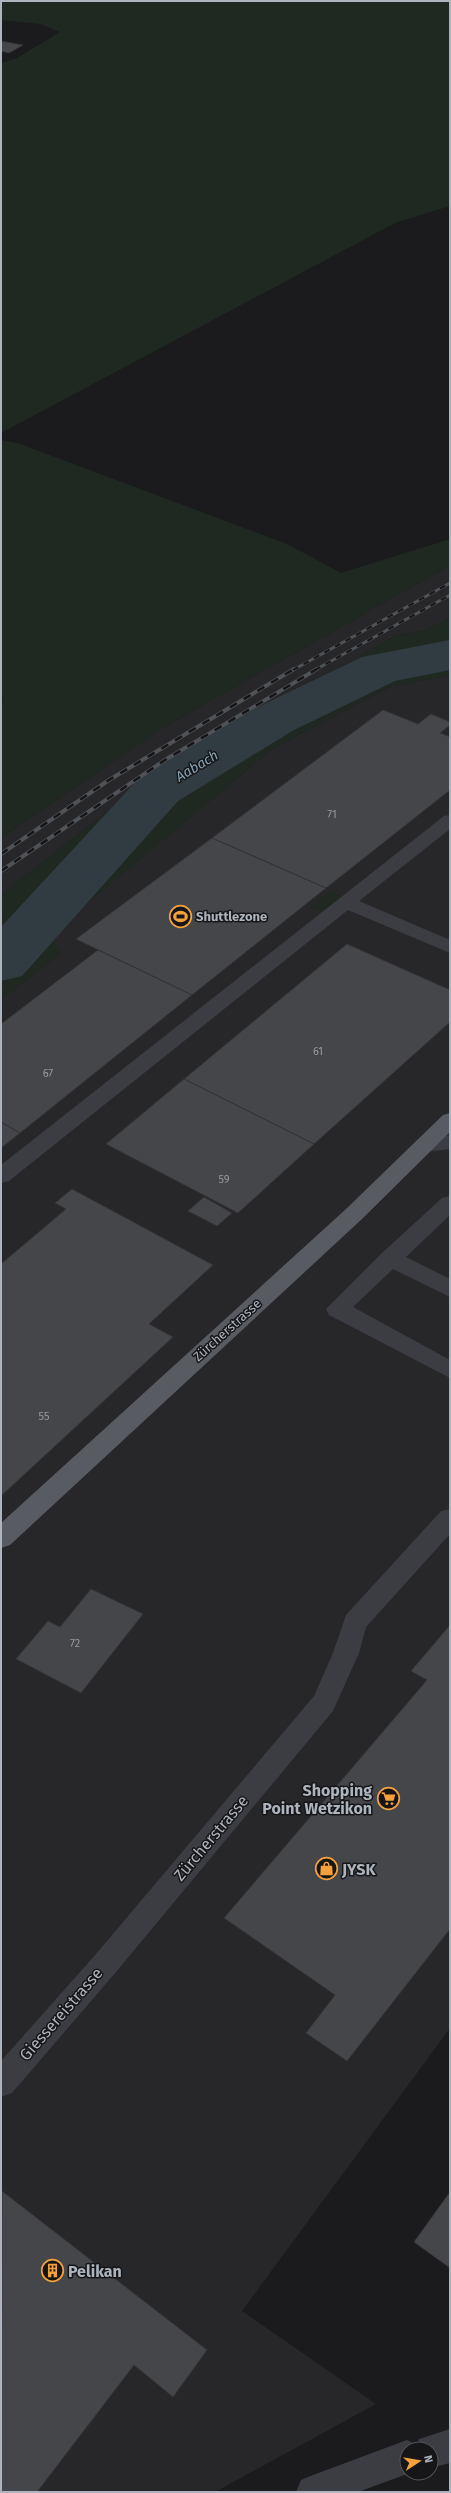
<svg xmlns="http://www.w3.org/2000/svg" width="451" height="2493" viewBox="0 0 451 2493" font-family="'Fira Sans',sans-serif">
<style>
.built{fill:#27272a}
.green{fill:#202921}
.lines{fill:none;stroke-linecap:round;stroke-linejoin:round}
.river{fill:#303c42;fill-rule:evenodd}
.building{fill:#45464a;stroke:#353539}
.minor{fill:#3c3d42;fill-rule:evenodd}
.major{fill:#585b61;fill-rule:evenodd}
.rail-far1-casing{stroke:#4f5257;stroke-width:3}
.rail-casing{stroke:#4f5257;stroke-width:4}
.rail-far1{stroke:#161618;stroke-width:2;stroke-dasharray:6;stroke-linecap:butt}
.rail{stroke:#161618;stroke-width:2.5;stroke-dasharray:8;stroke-linecap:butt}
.labels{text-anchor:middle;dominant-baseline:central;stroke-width:3;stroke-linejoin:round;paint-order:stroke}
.number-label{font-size:11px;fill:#9398a0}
.poi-label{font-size:13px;font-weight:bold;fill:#adb4bd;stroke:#161618;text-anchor:start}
.street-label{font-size:13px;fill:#adb4bd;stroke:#161618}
.water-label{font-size:14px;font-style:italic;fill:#85a5b7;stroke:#161618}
.near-poi-label{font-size:16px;font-weight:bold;fill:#adb4bd;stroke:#161618;text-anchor:start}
.near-street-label{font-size:16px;fill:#adb4bd;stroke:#161618}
</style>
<rect width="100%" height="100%" fill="#1b1b1d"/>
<path class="built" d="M 450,565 L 450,618 L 427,630 L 395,636 L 145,782 L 1,895 L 1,838 L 162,728 Z
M 450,675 L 450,2028 L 242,2311 L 376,2404 L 215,2492 L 1,2492 L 1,999 L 60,954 L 50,934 L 273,748 L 392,686 Z"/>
<path class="green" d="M 1,1 L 450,1 L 450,206 L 395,223 L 1,433 L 1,63 L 17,58 L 60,32 L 40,24 L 1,20 Z
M 1,440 L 20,444 L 287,544 L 341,573 L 450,539 L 450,565 L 162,728 L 1,838 L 1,704 L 3,698 L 1,697 Z
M 450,618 L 450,675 L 392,686 L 273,748 L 51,934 L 60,954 L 1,999 L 1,895 L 145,782 L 395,636 L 427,630 Z
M 330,891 L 343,897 L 324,913 L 310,908 Z"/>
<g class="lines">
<path class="river" d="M 450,640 L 450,670 L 395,681 L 294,730 L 178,801 L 22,976 L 1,981 L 1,927 L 140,777 L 256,708 L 362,657 Z"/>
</g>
<path class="building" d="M 1,41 L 23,45 L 9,53 L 1,51 Z
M 383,710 L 418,724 L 431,714 L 450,722 L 450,725 L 440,733 L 450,737 L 450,790 L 326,888 L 212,838 Z
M 212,838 L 326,888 L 192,995 L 76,939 Z
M 347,944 L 450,990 L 450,1022 L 314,1144 L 184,1079 Z
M 98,950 L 192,995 L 20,1133 L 1,1122 L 1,1024 Z
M 184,1079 L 314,1144 L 238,1213 L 106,1144 Z
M 1,1122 L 20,1133 L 1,1148 Z
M 72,1189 L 213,1265 L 149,1324 L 173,1337 L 1,1496 L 1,1264 L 66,1209 L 55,1203 Z
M 204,1197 L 232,1213 L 217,1226 L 188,1211 Z
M 91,1589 L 143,1614 L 81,1693 L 16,1659 L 48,1621 L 60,1627 Z
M 450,1625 L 450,1929 L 347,2061 L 306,2033 L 335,1995 L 224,1918 L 427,1680 L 411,1671 Z
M 2,2191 L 207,2350 L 173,2397 L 134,2365 L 37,2492 L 1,2492 Z
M 450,2192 L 450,2268 L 414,2242 Z"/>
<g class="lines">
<path class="minor" d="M 450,815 L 450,829 L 359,901 L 450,940 L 450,953 L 348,910 L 9,1181 L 1,1183 L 1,1165 L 444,816 Z
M 450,1135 L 450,1149 L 424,1152 L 417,1150 L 413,1145 L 417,1140 Z
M 450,1196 L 450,1215 L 406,1257 L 450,1279 L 450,1297 L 393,1269 L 353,1307 L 450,1360 L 450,1378 L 329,1315 L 326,1309 L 382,1253 L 442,1198 Z
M 450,1509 L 450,1534 L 366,1627 L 359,1653 L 333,1711 L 116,1972 L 12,2093 L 1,2097 L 1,2061 L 96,1954 L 314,1696 L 333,1653 L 346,1615 L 441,1511 Z
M 450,2429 L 450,2463 L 431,2468 L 431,2449 L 407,2449 L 407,2474 L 358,2492 L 296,2492 L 301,2480 L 313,2475 L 407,2440 L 417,2445 L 419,2439 Z"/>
<path class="major" d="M 450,1113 L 450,1132 L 362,1219 L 10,1545 L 1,1548 L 1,1523 L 346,1209 L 443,1115 Z"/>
<defs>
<path id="rail-far1" d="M 293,670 L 450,583
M 315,670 L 450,595"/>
<path id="rail" d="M 1,854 L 109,780 L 294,669
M 1,871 L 165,760 L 317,669"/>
</defs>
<use href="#rail-far1" class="rail-far1-casing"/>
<use href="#rail" class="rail-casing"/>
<use href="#rail-far1" class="rail-far1"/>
<use href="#rail" class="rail"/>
</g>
<defs>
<symbol id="stadium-ring" viewBox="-11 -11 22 22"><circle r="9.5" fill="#161618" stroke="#f4a13c" stroke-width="1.5"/><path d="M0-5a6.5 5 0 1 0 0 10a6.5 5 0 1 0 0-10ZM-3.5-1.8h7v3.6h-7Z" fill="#f4a13c"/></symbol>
<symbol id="supermarket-ring" viewBox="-11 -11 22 22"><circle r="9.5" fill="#161618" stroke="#f4a13c" stroke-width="1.5"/><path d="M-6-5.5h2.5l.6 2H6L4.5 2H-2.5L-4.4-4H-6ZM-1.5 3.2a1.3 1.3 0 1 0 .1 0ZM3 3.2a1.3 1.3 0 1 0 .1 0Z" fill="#f4a13c"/></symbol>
<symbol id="shop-ring" viewBox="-11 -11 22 22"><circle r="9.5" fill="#161618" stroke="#f4a13c" stroke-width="1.5"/><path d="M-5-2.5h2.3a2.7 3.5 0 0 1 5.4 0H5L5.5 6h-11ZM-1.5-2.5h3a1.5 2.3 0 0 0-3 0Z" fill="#f4a13c"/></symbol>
<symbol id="building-ring" viewBox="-11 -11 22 22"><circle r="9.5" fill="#161618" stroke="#f4a13c" stroke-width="1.5"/><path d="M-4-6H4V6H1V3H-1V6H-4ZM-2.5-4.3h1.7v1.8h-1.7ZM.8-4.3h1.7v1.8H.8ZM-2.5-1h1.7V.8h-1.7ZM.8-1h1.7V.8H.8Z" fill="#f4a13c"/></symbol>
</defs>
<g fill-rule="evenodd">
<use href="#stadium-ring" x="168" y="904" width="25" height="25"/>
<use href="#supermarket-ring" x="376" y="1786" width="25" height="25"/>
<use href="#shop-ring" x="314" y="1856" width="25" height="25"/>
<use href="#building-ring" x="40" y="2258" width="25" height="25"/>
</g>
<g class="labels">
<g class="number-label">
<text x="332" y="814">71</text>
<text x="318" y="1051">61</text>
<text x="48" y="1073">67</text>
<text x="224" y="1179">59</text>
<text x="44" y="1416">55</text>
<text x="75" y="1643">72</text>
</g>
<g class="poi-label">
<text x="196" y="916">Shuttlezone</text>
</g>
<g class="street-label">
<text transform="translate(227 1330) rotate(-42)">Zürcherstrasse</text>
</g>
<g class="water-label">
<text transform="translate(197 766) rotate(-31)">Aabach</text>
</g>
<g class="near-poi-label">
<text x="372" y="1790" text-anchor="end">Shopping<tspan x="372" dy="18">Point Wetzikon</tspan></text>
<text x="342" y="1869">JYSK</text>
<text x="68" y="2271">Pelikan</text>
</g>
<g class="near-street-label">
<text transform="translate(211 1838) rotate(-50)">Zürcherstrasse</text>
<text transform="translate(61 2014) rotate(-49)">Giessereistrasse</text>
</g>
</g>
<rect width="451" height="2493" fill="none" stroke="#adb4bd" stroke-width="4"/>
<g transform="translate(419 2461) rotate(78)"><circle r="19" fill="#161618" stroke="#52555a"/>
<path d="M0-3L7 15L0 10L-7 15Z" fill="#f4a13c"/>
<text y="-6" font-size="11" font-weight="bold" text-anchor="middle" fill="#adb4bd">N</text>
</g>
</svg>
